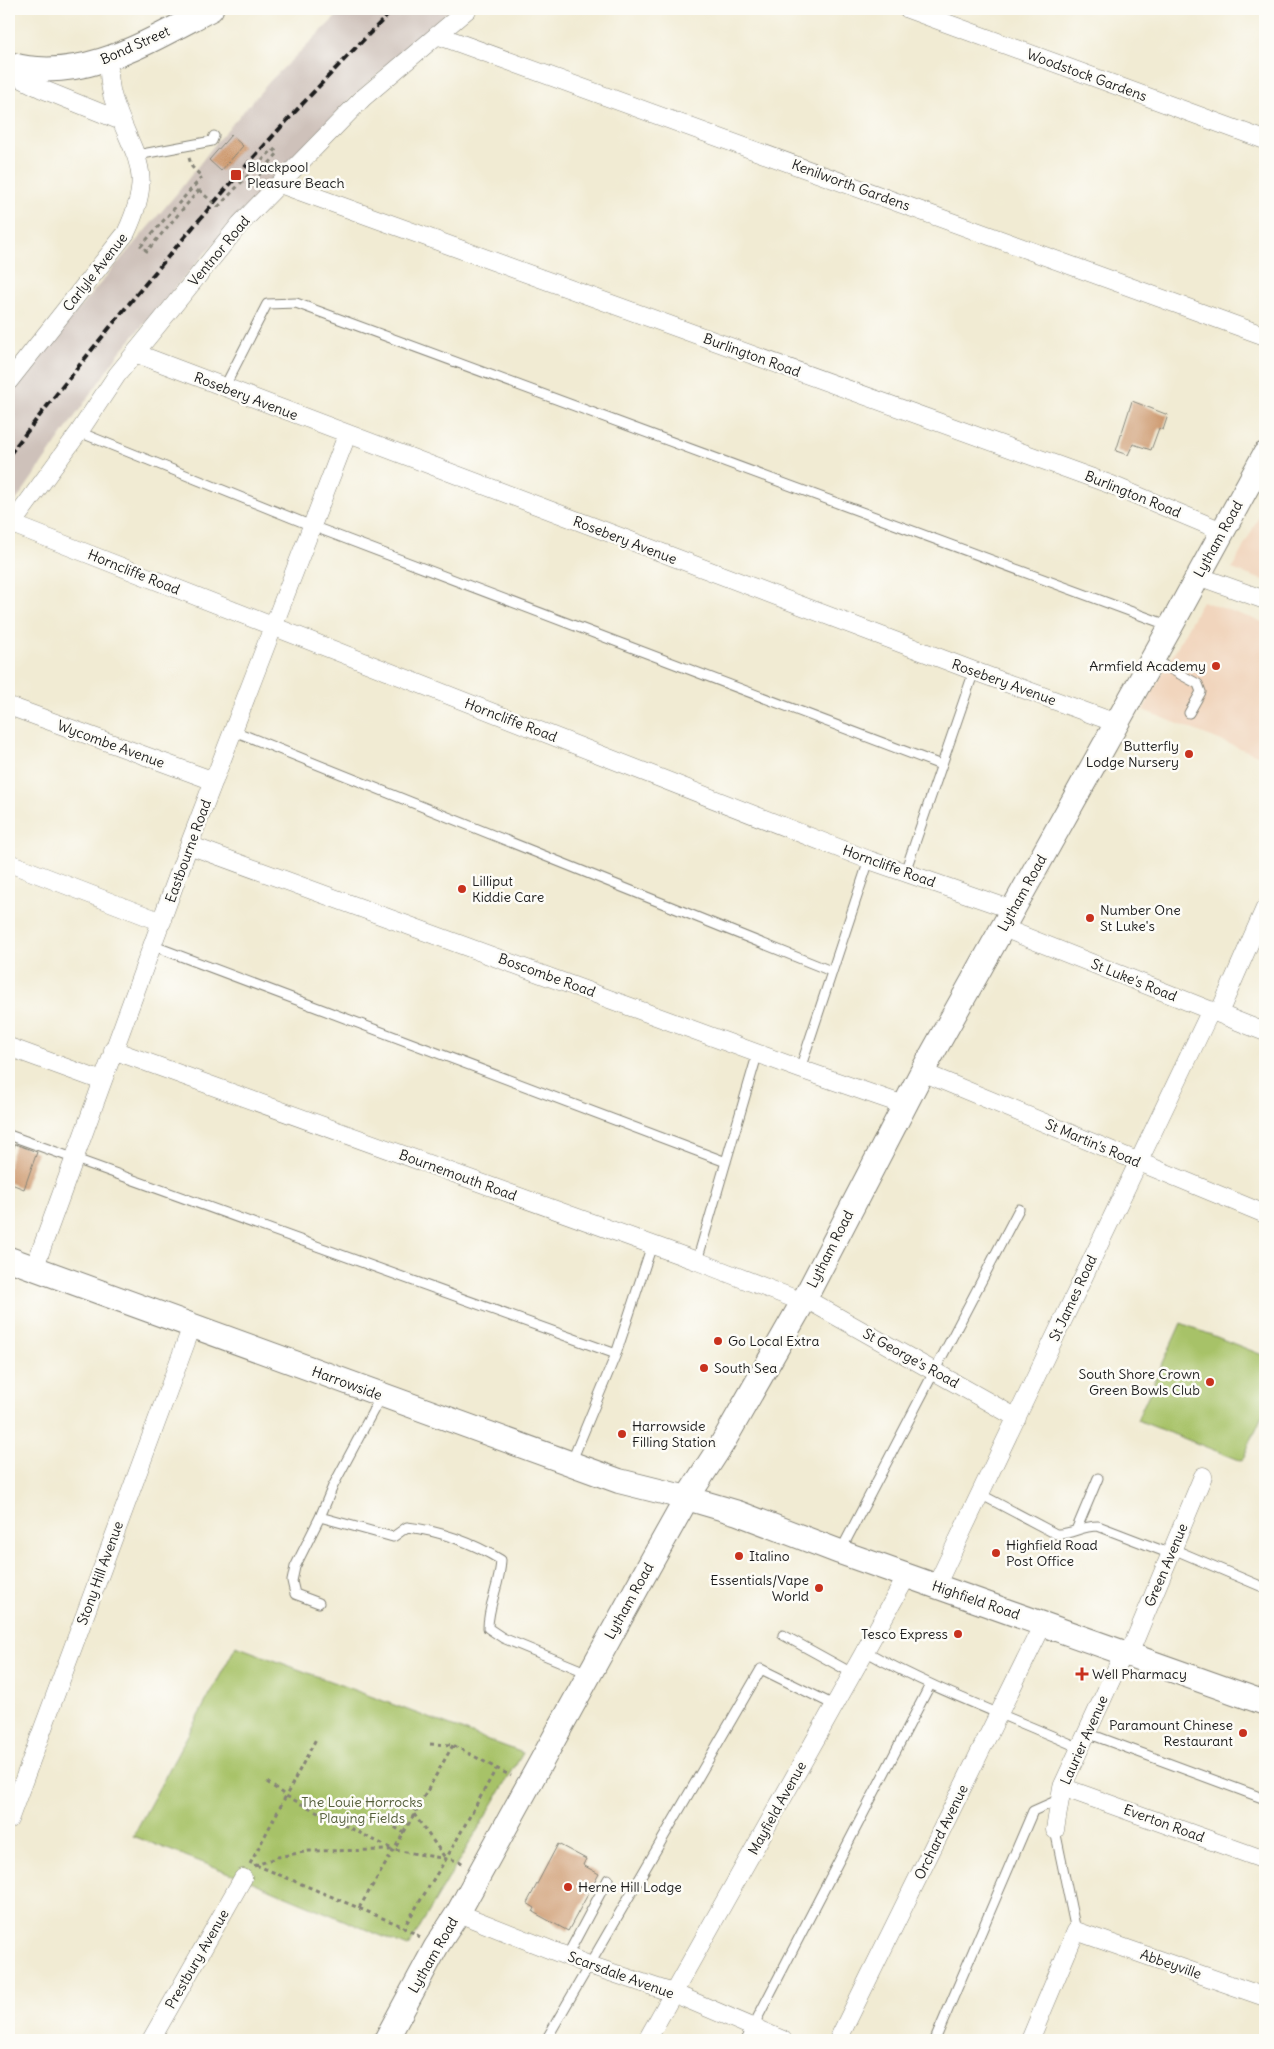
<svg xmlns="http://www.w3.org/2000/svg" width="1274" height="2049" font-family="Delius,sans-serif">
<style>
.built{fill:#f1d5bd}
.industrial{fill:#cec1ba}
.green{fill:#a7c268;stroke:#626f42}
.building{fill:#cd9a70}
.lines{fill:none;stroke-linecap:round;stroke-linejoin:round}
.lane-casing{stroke:#868478;stroke-width:11}
.street-casing{stroke:#868478;stroke-width:19}
.secondary-casing{stroke:#868478;stroke-width:26}
.path{stroke:#868478;stroke-width:3;stroke-dasharray:4 4;stroke-linecap:butt}
.lane{stroke:#fff;stroke-width:9}
.street{stroke:#fff;stroke-width:18}
.secondary{stroke:#fff;stroke-width:24}
.rail{stroke:#1c1c1c;stroke-width:4;stroke-dasharray:8 4;stroke-linecap:butt}
.path-bridge{stroke:#868478;stroke-width:3;stroke-dasharray:4 4;stroke-linecap:butt}
.poi-dot{fill:#c8321e;stroke:#fdfcf7;stroke-width:2}
.labels{text-anchor:middle;dominant-baseline:central;stroke-width:5;stroke-linejoin:round;paint-order:stroke}
.street-label{font-size:14px;fill:#1c1c1c;stroke:#fdfcf7}
.poi-label{font-size:14px;fill:#1c1c1c;stroke:#fdfcf7;text-anchor:start}
.park-label{font-size:14px;fill:#545e3a;stroke:#fdfcf7}
</style>
<rect width="100%" height="100%" fill="#fdfcf7"/>
<filter id="ink" filterUnits="userSpaceOnUse"><feTurbulence type="fractalNoise" baseFrequency=".02" numOctaves="2"/><feDisplacementMap in="SourceGraphic" scale="10" xChannelSelector="R" yChannelSelector="G"/><feConvolveMatrix kernelMatrix="1 2 1 2 8 2 1 2 1" color-interpolation-filters="sRGB"/></filter>
<filter id="wash" filterUnits="userSpaceOnUse"><feTurbulence type="fractalNoise" baseFrequency=".0096" numOctaves="4" result="noise"/><feDisplacementMap in="SourceGraphic" scale="20" xChannelSelector="R" yChannelSelector="G"/><feGaussianBlur stdDeviation="1.12" result="paint"/><feColorMatrix in="noise" values="0 0 0 0 0 0 0 0 0 0 0 0 0 0 0 0 0 1.4 0 .05"/><feComposite in="paint" operator="in"/></filter>
<g filter="url(#wash)">
<rect width="100%" height="100%" fill="#f1ebd3"/>
<path class="built" d="M1265 505V581L1232 569Z
M1202 601 1265 623V758L1143 710Z"/>
<path class="industrial" d="M344 9H451L352 97 234 220 119 353 9 511V398L64 326 178 192 219 139 271 80Z"/>
<path class="green" d="M1181 1323 1265 1356V1409L1242 1461 1137 1420Z
M236 1646 523 1753 408 1947 243 1878 133 1836Z"/>
<g id="blocks">
<path class="building" d="M231 135 243 146 221 171 209 160Z
M1132 401 1168 415 1163 430 1159 428 1151 450 1133 444 1128 455 1116 451Z
M15 1144 37 1152 24 1189 9 1183V1162Z
M558 1844 586 1859 583 1865 599 1874 568 1931 533 1912 535 1908 527 1903Z"/>
</g>
</g>
<g filter="url(#ink)">
<use href="#blocks" fill-opacity="0" stroke="#868478" stroke-width="1"/>
<g class="lines">
<g class="lane-casing">
<path id="lane" d="M137 155 212 141 214 136
M224 388 267 304 296 303 1170 626
M79 432 312 526 941 765
M1152 659 1198 684 1201 692 1189 713
M234 731 831 971
M905 872 974 671
M154 946 726 1162
M800 1069 869 860
M9 1135 616 1354
M697 1261 758 1052
M571 1463 616 1354 652 1245
M980 1494 1056 1534C1073 1535 1079 1526 1098 1526L1171 1554
M320 1517 333 1486 381 1396
M1077 1528 1098 1478
M1173 1549 1265 1588
M840 1552 1019 1209
M319 1603 295 1594 292 1581 295 1567 320 1517 393 1537 407 1527C440 1531 473 1543 501 1560 500 1586 488 1604 488 1628L503 1638 588 1673
M783 1635 852 1673
M865 1651C934 1690 1008 1716 1080 1748
M1087 1733 1265 1799
M1055 1830 1076 1931
M567 1956 608 1879
M546 2040 761 1669 834 1705
M746 2040 930 1685
M935 2040 1033 1811 1060 1799"/>
</g>
<g class="street-casing">
<path id="street" d="M908 9 1265 140
M437 35 1265 336
M14 75 42 89 121 121
M280 184 1112 485 1222 531
M135 353 974 671 1116 723
M9 381 126 233C157 167 132 158 113 98 109 86 109 72 108 59
M12 524 869 860 1013 910
M9 528 79 432 117 375 240 224 363 98 468 9
M1198 576 1265 600
M9 706 214 781
M189 845 800 1069 904 1105
M9 863 162 922
M1003 928 1265 1032
M1219 1013 1265 908
M9 1047 102 1081
M113 1050 697 1261 803 1302
M922 1072 1265 1214
M34 1269 189 845 347 435
M804 1298 1017 1418
M936 1586 1211 1010
M1129 1654 1203 1476
M1062 1787 1265 1860
M9 1820 192 1326
M1055 1830 1062 1787 1124 1652
M458 1913 589 1965 673 1993 783 2040
M151 2040 243 1878
M647 2040 907 1576
M838 2040 1043 1624
M1030 2040 1076 1931 1265 1997"/>
</g>
<g class="secondary-casing">
<path id="secondary" d="M9 64C81 85 149 41 211 9
M9 1259 619 1481 687 1498 738 1513 840 1552 1265 1703
M386 2040 436 1947 458 1913 649 1566 687 1498 722 1444 803 1302 922 1072 1171 626 1265 454"/>
</g>
<path class="path" d="M189 158 192 167 202 177 141 246 147 251 199 190
M218 207 273 149 278 153 250 186
M430 1744 453 1745 511 1776
M267 1782 286 1796 392 1849
M414 1814 446 1859
M388 1823 404 1833
M250 1864 317 1737
M256 1865 404 1927
M254 1866 278 1857 309 1851 394 1850 459 1861 463 1864
M359 1908 394 1850 453 1745
M420 1937 404 1927 446 1859 496 1769"/>
<use href="#lane" class="lane"/>
<use href="#street" class="street"/>
<use href="#secondary" class="secondary"/>
<path class="rail" d="M9 455C129 300 254 148 394 9"/>
<path class="path-bridge" d="M199 190 218 207"/>
</g>
</g>
<g class="poi-dot">
<rect x="230" y="169" width="12" height="12" rx="2.5"/>
<circle cx="1216" cy="666" r="5"/>
<circle cx="1189" cy="754" r="5"/>
<circle cx="462" cy="889" r="5"/>
<circle cx="1090" cy="918" r="5"/>
<circle cx="718" cy="1341" r="5"/>
<circle cx="704" cy="1368" r="5"/>
<circle cx="1210" cy="1382" r="5"/>
<circle cx="622" cy="1434" r="5"/>
<circle cx="996" cy="1553" r="5"/>
<circle cx="739" cy="1556" r="5"/>
<circle cx="819" cy="1588" r="5"/>
<circle cx="958" cy="1634" r="5"/>
<path d="M1079.5 1666.5h5v5h5v5h-5v5h-5v-5h-5v-5h5z"/>
<circle cx="1243" cy="1733" r="5"/>
<circle cx="568" cy="1887" r="5"/>
</g>
<g class="labels">
<g class="street-label">
<text transform="translate(135 45) rotate(-24)">Bond Street</text>
<text transform="translate(1087 75) rotate(20)">Woodstock Gardens</text>
<text transform="translate(851 185) rotate(20)">Kenilworth Gardens</text>
<text transform="translate(219 251) rotate(-50)">Ventnor Road</text>
<text transform="translate(95 272) rotate(-52)">Carlyle Avenue</text>
<text transform="translate(752 355) rotate(20)">Burlington Road</text>
<text transform="translate(246 396) rotate(21)">Rosebery Avenue</text>
<text transform="translate(1133 494) rotate(22)">Burlington Road</text>
<text transform="translate(1218 539) rotate(-61)">Lytham Road</text>
<text transform="translate(625 540) rotate(21)">Rosebery Avenue</text>
<text transform="translate(134 572) rotate(22)">Horncliffe Road</text>
<text transform="translate(1004 682) rotate(20)">Rosebery Avenue</text>
<text transform="translate(511 720) rotate(21)">Horncliffe Road</text>
<text transform="translate(111 744) rotate(20)">Wycombe Avenue</text>
<text transform="translate(188 851) rotate(-70)">Eastbourne Road</text>
<text transform="translate(889 866) rotate(20)">Horncliffe Road</text>
<text transform="translate(1022 893) rotate(-61)">Lytham Road</text>
<text transform="translate(547 975) rotate(20)">Boscombe Road</text>
<text transform="translate(1134 980) rotate(22)">St Luke's Road</text>
<text transform="translate(1093 1143) rotate(23)">St Martin's Road</text>
<text transform="translate(458 1175) rotate(20)">Bournemouth Road</text>
<text transform="translate(830 1249) rotate(-63)">Lytham Road</text>
<text transform="translate(1073 1298) rotate(-65)">St James Road</text>
<text transform="translate(911 1358) rotate(29)">St George's Road</text>
<text transform="translate(347 1383) rotate(20)">Harrowside</text>
<text transform="translate(1166 1565) rotate(-67)">Green Avenue</text>
<text transform="translate(100 1573) rotate(-70)">Stony Hill Avenue</text>
<text transform="translate(976 1600) rotate(19)">Highfield Road</text>
<text transform="translate(629 1601) rotate(-61)">Lytham Road</text>
<text transform="translate(1084 1740) rotate(-66)">Laurier Avenue</text>
<text transform="translate(777 1808) rotate(-61)">Mayfield Avenue</text>
<text transform="translate(1164 1823) rotate(20)">Everton Road</text>
<text transform="translate(941 1832) rotate(-64)">Orchard Avenue</text>
<text transform="translate(433 1955) rotate(-60)">Lytham Road</text>
<text transform="translate(197 1959) rotate(-60)">Prestbury Avenue</text>
<text transform="translate(1171 1964) rotate(19)">Abbeyville</text>
<text transform="translate(621 1975) rotate(20)">Scarsdale Avenue</text>
</g>
<g class="poi-label">
<text x="247" y="167">Blackpool<tspan x="247" dy="16">Pleasure Beach</tspan></text>
<text x="1206" y="666" text-anchor="end">Armfield Academy</text>
<text x="1179" y="746" text-anchor="end">Butterfly<tspan x="1179" dy="16">Lodge Nursery</tspan></text>
<text x="472" y="881">Lilliput<tspan x="472" dy="16">Kiddie Care</tspan></text>
<text x="1100" y="910">Number One<tspan x="1100" dy="16">St Luke's</tspan></text>
<text x="728" y="1341">Go Local Extra</text>
<text x="714" y="1368">South Sea</text>
<text x="1200" y="1374" text-anchor="end">South Shore Crown<tspan x="1200" dy="16">Green Bowls Club</tspan></text>
<text x="632" y="1426">Harrowside<tspan x="632" dy="16">Filling Station</tspan></text>
<text x="1006" y="1545">Highfield Road<tspan x="1006" dy="16">Post Office</tspan></text>
<text x="749" y="1556">Italino</text>
<text x="809" y="1580" text-anchor="end">Essentials/Vape<tspan x="809" dy="16">World</tspan></text>
<text x="948" y="1634" text-anchor="end">Tesco Express</text>
<text x="1092" y="1674">Well Pharmacy</text>
<text x="1233" y="1725" text-anchor="end">Paramount Chinese<tspan x="1233" dy="16">Restaurant</tspan></text>
<text x="578" y="1887">Herne Hill Lodge</text>
</g>
<g class="park-label">
<text x="362" y="1802">The Louie Horrocks<tspan x="362" dy="16">Playing Fields</tspan></text>
</g>
</g>
<rect width="1274" height="2049" fill="none" stroke="#fdfcf7" stroke-width="30"/>
</svg>
